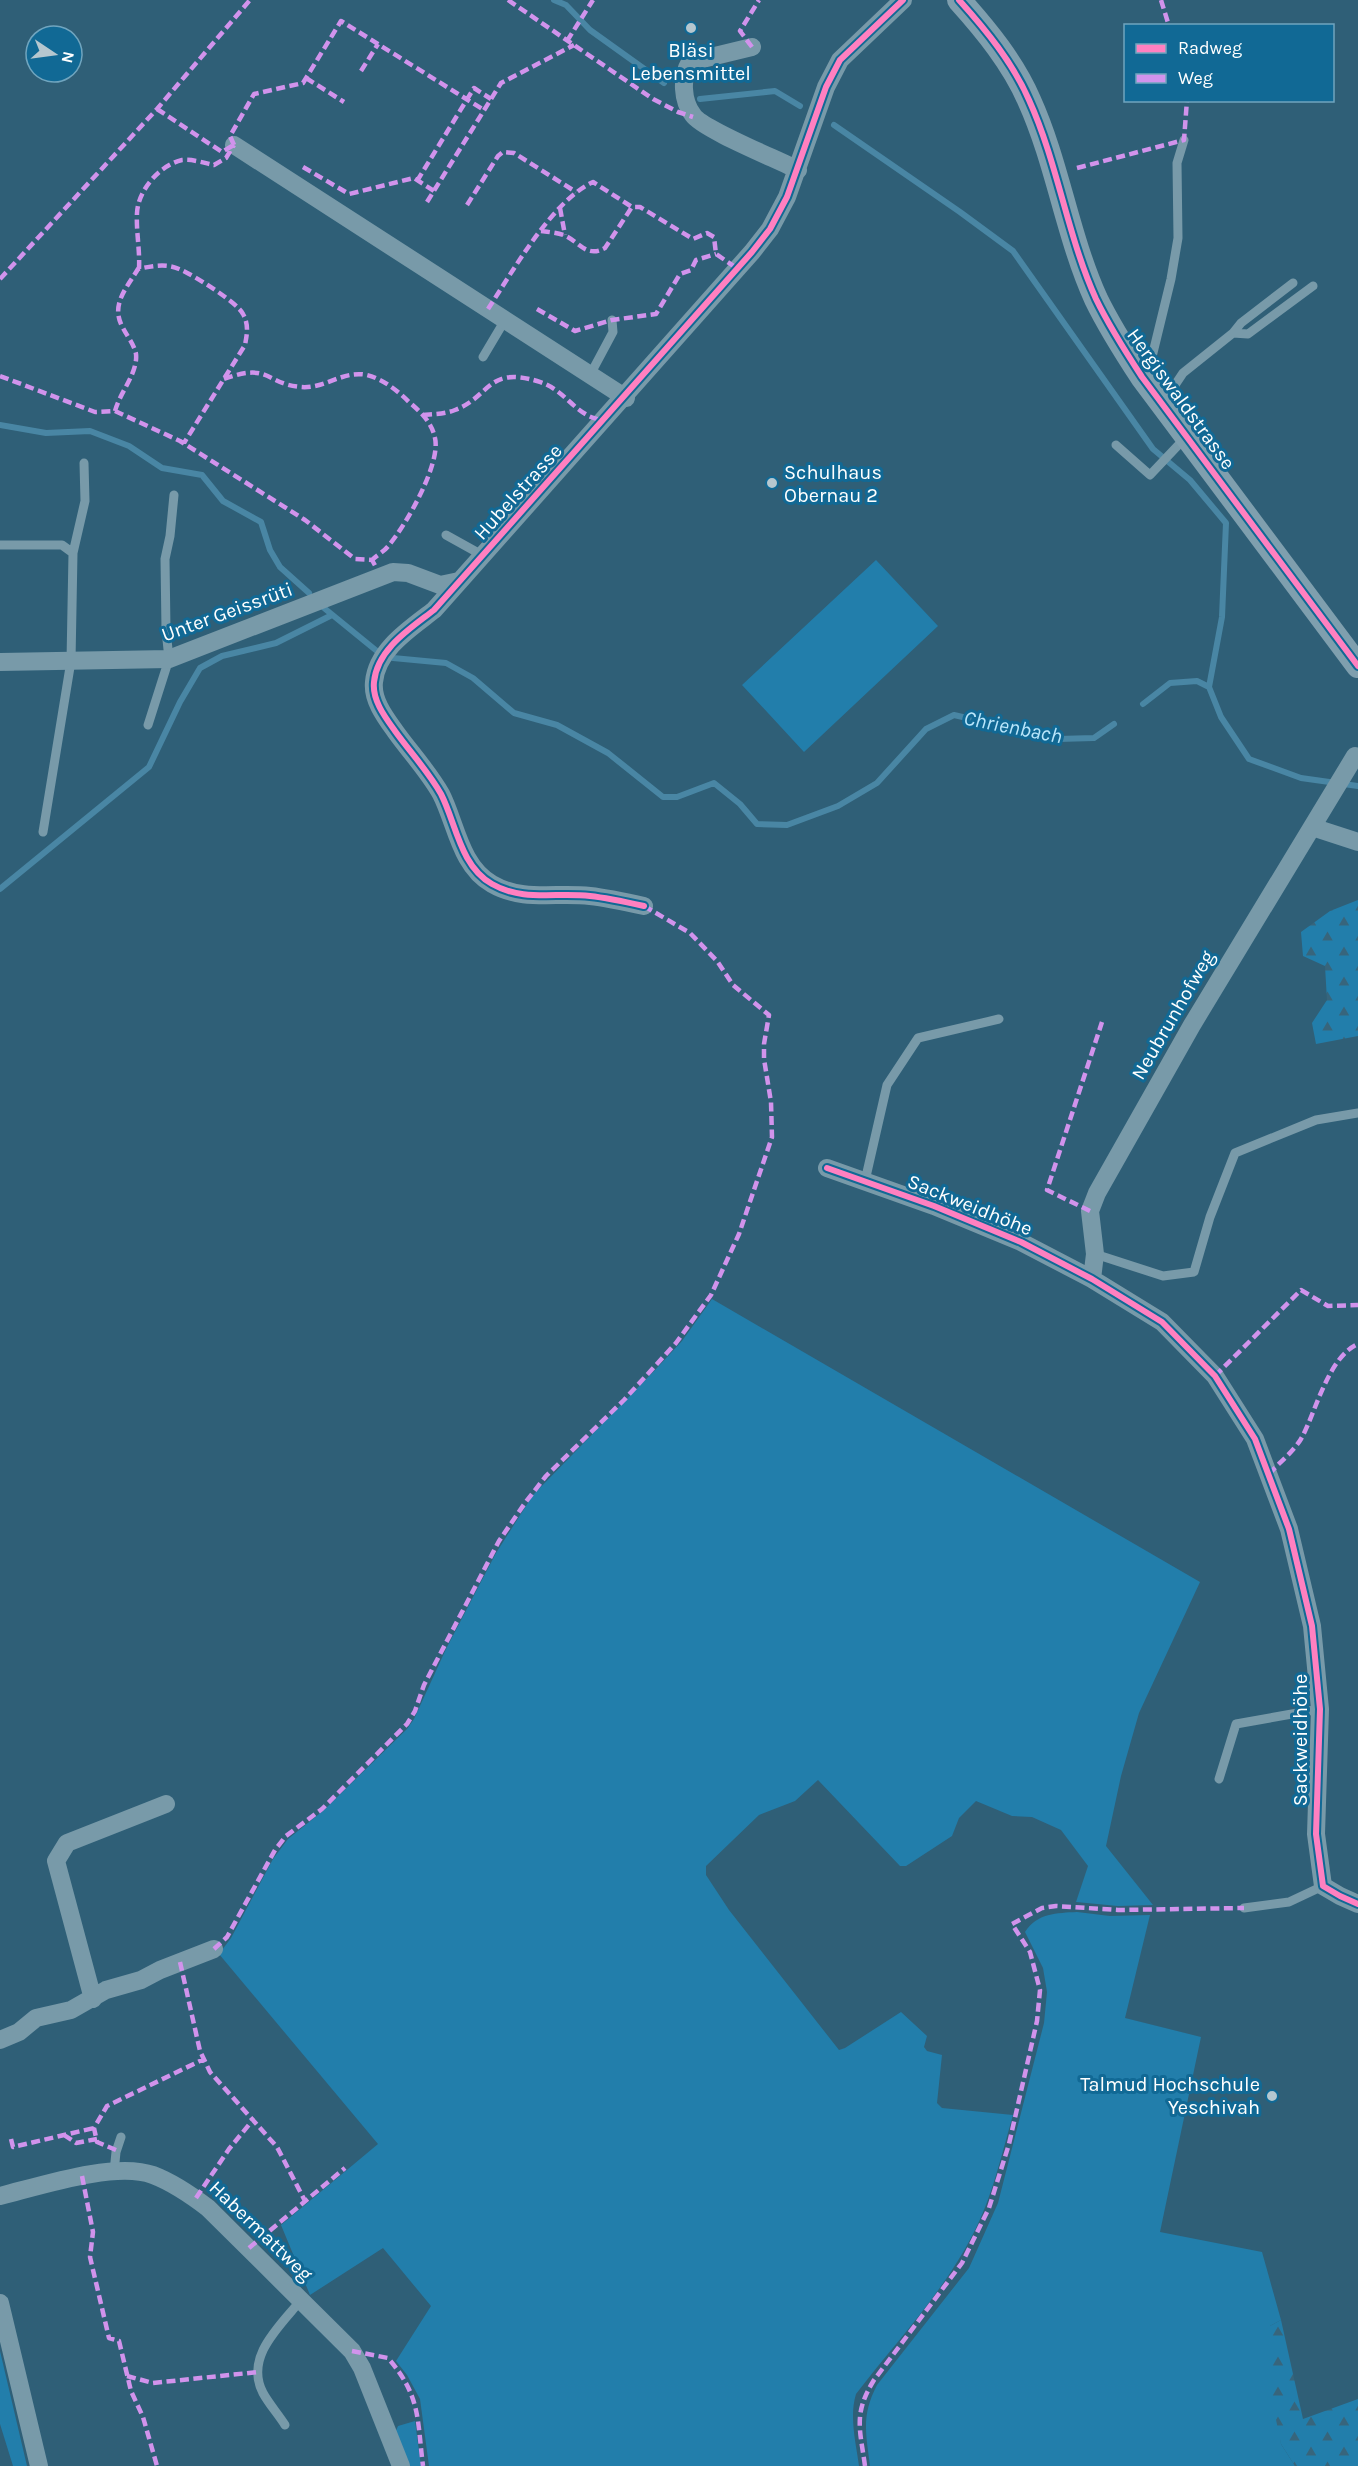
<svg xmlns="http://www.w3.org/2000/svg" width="1358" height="2466" font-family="Karla,sans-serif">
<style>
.grass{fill:#227eab}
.forest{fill:url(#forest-firs)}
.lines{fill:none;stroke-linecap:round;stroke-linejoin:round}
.stream{stroke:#4986a4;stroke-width:6}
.lane{stroke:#789aa9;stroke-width:9}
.street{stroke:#789aa9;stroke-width:18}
.secondary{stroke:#7f9fae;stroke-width:24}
.quiet{stroke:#d193ec;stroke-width:4.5;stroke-dasharray:9 4.5;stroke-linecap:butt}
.cycleway-casing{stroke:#116995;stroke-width:10}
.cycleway{stroke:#ff80c0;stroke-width:6}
.poi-dot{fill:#b6c7cf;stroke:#116995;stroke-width:2}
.labels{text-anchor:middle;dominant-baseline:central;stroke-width:6;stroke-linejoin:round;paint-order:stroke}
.poi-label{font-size:20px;fill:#fff;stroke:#116995}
.street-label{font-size:20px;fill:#fff;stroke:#116995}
.water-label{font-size:21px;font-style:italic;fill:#b9e6fb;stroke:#116995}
</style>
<defs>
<pattern id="forest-firs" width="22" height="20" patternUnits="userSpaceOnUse" patternTransform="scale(1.5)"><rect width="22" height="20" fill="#227eab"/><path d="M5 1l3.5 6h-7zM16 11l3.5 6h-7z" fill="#37657c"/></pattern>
</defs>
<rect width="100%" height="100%" fill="#2f5f77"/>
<path class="grass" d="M876 560 938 626 804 752 742 685Z
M712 1299 1200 1582 1139 1713 1121 1776 1106 1846 1153 1905 1118 1906 1076 1902 1088 1866 1061 1830 1032 1817 1012 1816 976 1801 959 1818 952 1836 906 1866H900L818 1780 795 1801 759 1815 706 1866V1875L729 1910 839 2050 845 2048 901 2012 927 2036 924 2047 927 2051 942 2055 937 2103 942 2108 1013 2115C1001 2156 992 2199 972 2236 942 2294 895 2343 856 2394 849 2417 856 2443 859 2466H429L420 2399 407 2375 396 2361 431 2306 383 2248 310 2295 281 2225 378 2144 219 1954 231 1938 273 1859 288 1839 324 1810 407 1729 414 1719 446 1649 496 1553 533 1495 656 1369 682 1341Z
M1077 1912 1110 1916 1150 1915 1125 2018 1201 2037 1160 2232 1262 2252 1281 2320 1270 2326 1281 2444 1295 2466H870C866 2433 861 2416 877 2385L969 2268 998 2203 1044 2023 1047 1992 1043 1968 1025 1932C1037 1913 1057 1913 1077 1912Z
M0 2351 27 2466H13L0 2424Z
M415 2421 421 2466H408L395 2433 398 2426Z"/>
<path class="forest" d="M1358 900V1036L1316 1044 1312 1023 1327 1000 1325 966 1303 956 1301 932 1330 911Z
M1281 2320 1303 2419 1358 2399V2466H1295L1281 2444 1267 2376 1270 2326Z"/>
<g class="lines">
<path class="stream" d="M554 0 566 5 590 30 664 83
M700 99 775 91 800 106
M834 125 960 212 1013 251 1153 449 1190 480 1226 523 1222 617 1209 687
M0 425 46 433 90 431 129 446 162 468 202 475 223 501 261 522 270 550 280 567 309 593
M324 608 378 652
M393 658 446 663 473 678 514 713 557 725 608 753 663 797H677L714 783 740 804 757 824 787 825 838 806 877 783 926 729 954 715 1058 739 1094 738 1114 724
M1143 704 1170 683 1197 681 1209 687 1221 717 1249 759 1301 778 1358 786
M0 889 149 767 180 702 200 668 222 656 276 643 332 615"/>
<path class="lane" d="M1233 333 1241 323 1293 283
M483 357 505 320
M1140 371 1151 361 1171 279 1178 238 1177 163 1184 140
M590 375 613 332 612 320
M1163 403 1183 373 1233 333 1248 334 1313 286
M1116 445 1150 475 1185 438
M446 535 482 555
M0 545H62L73 553
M148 725 169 659 166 630 165 559 170 536 174 495
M43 832 71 661 73 553 85 501 84 463
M865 1181 887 1085 918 1038 999 1019
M1095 1254 1163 1276 1194 1272 1210 1217 1235 1153 1316 1120 1358 1113
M1219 1779 1236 1724 1320 1709
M1244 1908 1289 1902 1323 1886
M114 2172 116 2152 121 2137
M285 2425C278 2414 269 2404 263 2393 244 2357 280 2326 301 2300"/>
<path class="street" d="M752 47 690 62C681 77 682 101 693 115 702 129 779 160 798 170
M234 145 626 398
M0 662 169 659 393 572 408 573 440 585 459 581
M1312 827 1358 842
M644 906C626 902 608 898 590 896 556 892 523 902 492 884 460 866 456 823 441 794 428 771 410 752 395 731 385 717 372 700 374 682 377 649 411 628 434 610L752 252 770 229 787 197 826 87 840 60 903 0
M827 1168 934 1206 1021 1242 1092 1279 1162 1322 1215 1376 1255 1439 1289 1529 1312 1626 1320 1709 1316 1834 1323 1886 1340 1896 1358 1904
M1092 1279 1095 1254 1090 1211 1097 1193 1192 1025 1355 756
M93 1999 56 1861 67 1843 166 1804
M0 2040 19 2032 36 2018 71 2010 106 1990 141 1980 160 1970 214 1949
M0 2196C40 2186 115 2161 153 2175 174 2183 191 2195 208 2208L352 2351 362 2368 401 2466
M0 2303 39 2466"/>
<path class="secondary" d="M959 0C986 30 1013 63 1029 100 1058 164 1067 235 1096 299 1109 326 1125 351 1142 377L1358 666"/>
<path class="quiet" d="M508 0 653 99 678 112 693 117
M1161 0 1169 26
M567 41 593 0
M752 47 740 31 759 0
M361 71 378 44
M306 78 344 102
M157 109 222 152 232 146
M234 145 230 136 254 94 303 83 341 21 484 110
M303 167 349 194 414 178 434 191
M1077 168 1184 140 1187 100
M417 181 474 88 491 99
M427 202 501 83 574 45
M467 205 498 156 503 152 514 153 576 192
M560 208 565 235
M541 231C549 232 559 233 566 236 580 243 587 258 605 248L632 207
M139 269C140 250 136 231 137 213 138 190 160 165 182 160 193 159 204 163 214 165L226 158 234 145
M0 279 157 109 250 0
M488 309C513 271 552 201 593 182L632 207H640L693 239 707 233 714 237 716 254 738 269
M537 309 575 331 612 320 656 314 680 274 691 270 696 260 716 254
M0 376 95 412 115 411 180 441 305 520 355 559 372 560 377 569
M224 379C270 362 265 384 301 387 325 389 343 370 367 375 383 379 398 391 409 402 421 412 432 423 435 438 441 464 406 525 389 545 385 551 377 555 372 560
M115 411C120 392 138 373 136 354 134 344 127 336 123 328 110 305 126 289 138 269 152 266 166 263 179 269 192 274 238 303 243 314 249 325 247 334 245 345L184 443
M423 415C434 414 445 414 455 410 490 397 487 366 537 381 561 388 568 404 587 415 592 418 598 419 604 422
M1090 1211 1047 1190 1102 1022
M1215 1376 1301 1290 1328 1306 1358 1305
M1269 1474C1279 1463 1293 1452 1301 1439 1316 1412 1328 1357 1358 1344
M214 1949 227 1937 275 1850 286 1836 322 1809 407 1724 415 1711 424 1685 499 1541 525 1503 546 1476 624 1400 676 1343 711 1295 739 1234 772 1137 771 1102 764 1059V1044L769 1015 733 985 717 961 690 933 644 906
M180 1962 200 2051 210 2072 277 2147 305 2201
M64 2135 76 2143 97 2139
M11 2139 13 2147 94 2128
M116 2150 97 2142 94 2128 107 2106 204 2059
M82 2176 93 2232 90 2257 109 2338 119 2341 131 2391 143 2417 157 2466
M196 2198 229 2149 252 2121
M249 2248 345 2168
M352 2351 388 2358C421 2396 417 2419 423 2466
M127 2376 153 2383 258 2372
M865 2466C860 2429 853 2414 874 2380L962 2263 989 2208 1009 2144 1037 2021 1040 1990 1030 1952 1012 1924 1042 1908 1056 1906 1118 1910 1244 1908"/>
<g class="cycleway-casing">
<path id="cycleway" d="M959 0C986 30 1013 63 1029 100 1058 164 1067 235 1096 299 1109 326 1125 351 1142 377L1358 666
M644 906C626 902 608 898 590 896 556 892 523 902 492 884 460 866 456 823 441 794 428 771 410 752 395 731 385 717 372 700 374 682 377 649 411 628 434 610L752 252 770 229 787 197 826 87 840 60 903 0
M827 1168 934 1206 1021 1242 1092 1279 1162 1322 1215 1376 1255 1439 1289 1529 1312 1626 1320 1709 1316 1834 1323 1886 1340 1896 1358 1904"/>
</g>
<use href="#cycleway" class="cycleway"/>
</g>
<g class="poi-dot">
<circle cx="691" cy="28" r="6"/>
<circle cx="772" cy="483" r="6"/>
<circle cx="1272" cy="2096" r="6"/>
</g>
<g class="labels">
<g class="poi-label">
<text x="691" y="50">Bläsi<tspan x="691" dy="23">Lebensmittel</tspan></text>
<text x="784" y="472" text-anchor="start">Schulhaus<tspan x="784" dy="23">Obernau 2</tspan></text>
<text x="1260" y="2084" text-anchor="end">Talmud Hochschule<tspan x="1260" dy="23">Yeschivah</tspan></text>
</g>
<g class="street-label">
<text transform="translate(1181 399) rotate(54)">Hergiswaldstrasse</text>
<text transform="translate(518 492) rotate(-48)">Hubelstrasse</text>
<text transform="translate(227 612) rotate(-20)">Unter Geissrüti</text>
<text transform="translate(1173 1015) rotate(-60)">Neubrunhofweg</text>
<text transform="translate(970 1205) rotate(22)">Sackweidhöhe</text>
<text transform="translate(1300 1740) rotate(-90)">Sackweidhöhe</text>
<text transform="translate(261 2231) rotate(44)">Habermattweg</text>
</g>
<g class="water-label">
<text transform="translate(1013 727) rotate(11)">Chrienbach</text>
</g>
</g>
<rect x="1124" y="24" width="210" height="78" fill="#116995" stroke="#70a5bf" stroke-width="1.5"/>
<rect x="1136" y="44" width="30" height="9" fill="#ff80c0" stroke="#70a5bf" stroke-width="1.5"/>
<text x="1178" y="54" font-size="18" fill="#ffffff">Radweg</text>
<rect x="1136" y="74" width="30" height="9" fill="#d193ec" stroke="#70a5bf" stroke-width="1.5"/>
<text x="1178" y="84" font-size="18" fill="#ffffff">Weg</text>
<g transform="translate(54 54) rotate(103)"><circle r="28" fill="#116995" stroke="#70a5bf" stroke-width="1.5"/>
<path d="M0-4.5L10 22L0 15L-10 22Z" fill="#b6c7cf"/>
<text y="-9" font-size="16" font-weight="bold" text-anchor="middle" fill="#ffffff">N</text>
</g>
</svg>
